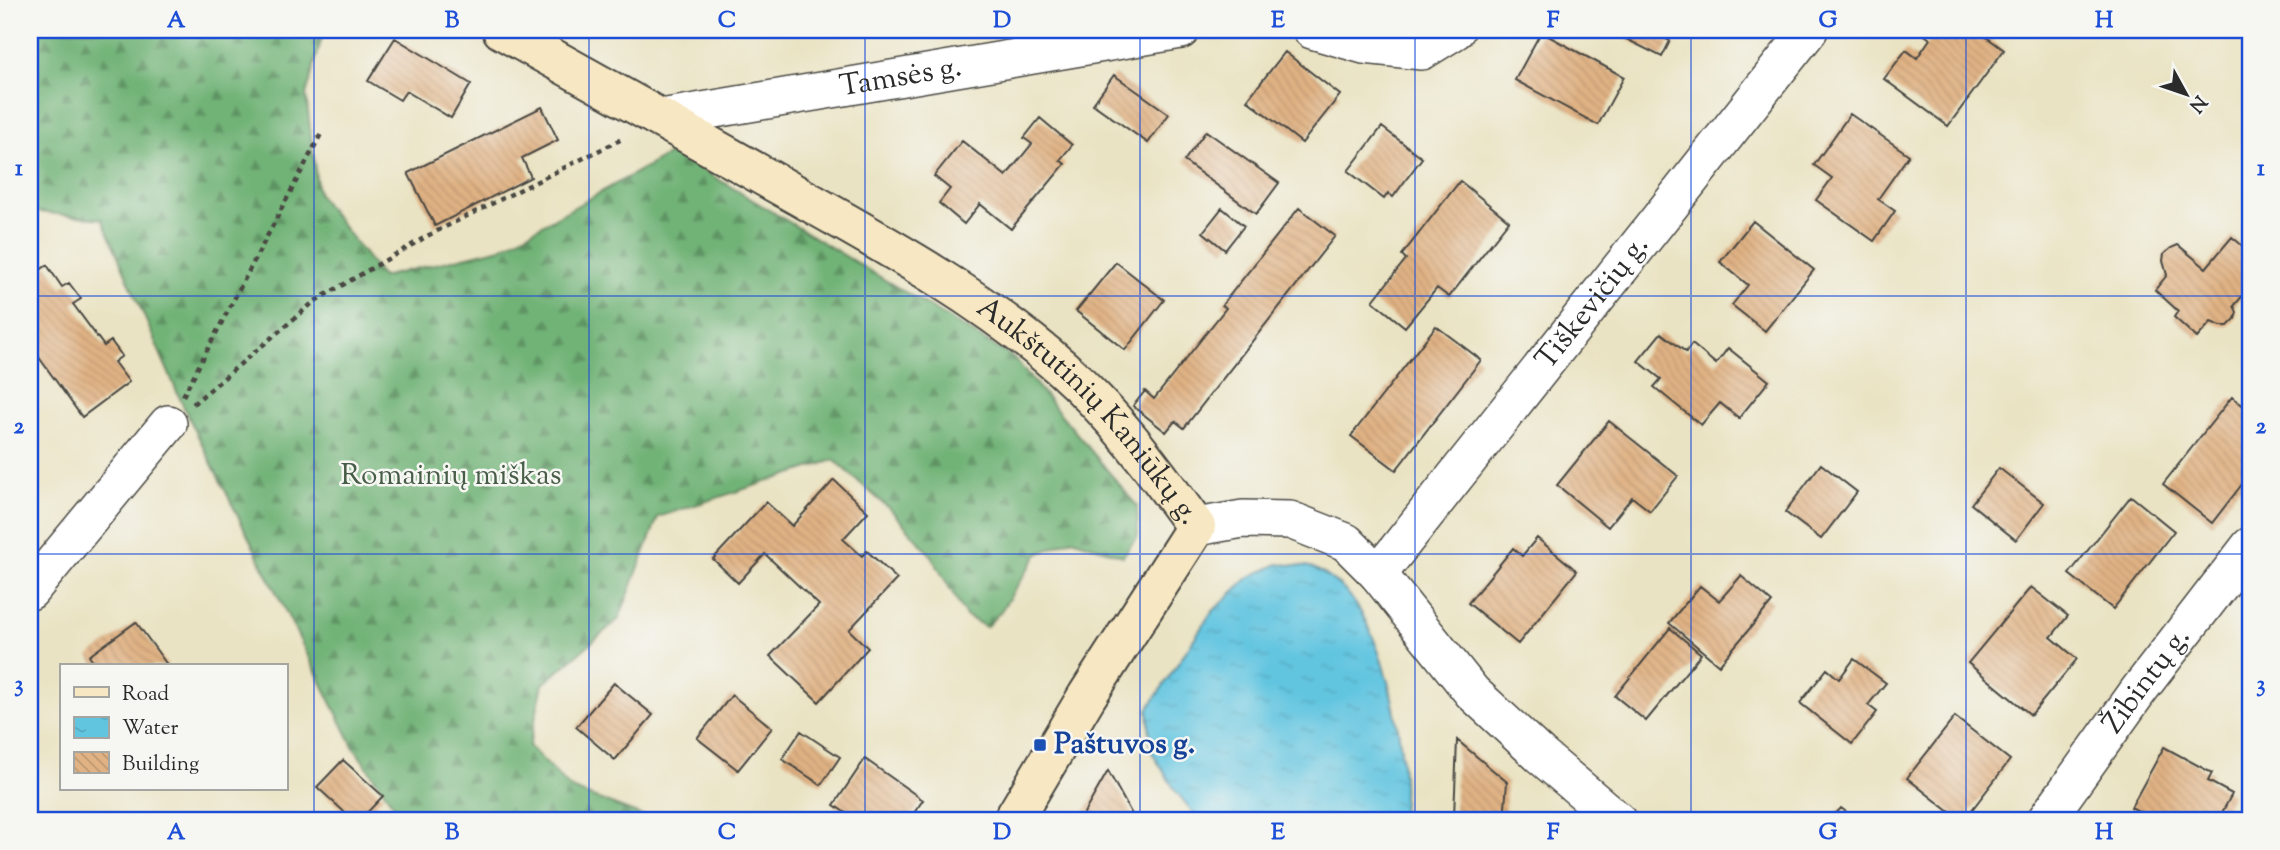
<svg xmlns="http://www.w3.org/2000/svg" width="2280" height="850" font-family="'Sorts Mill Goudy',serif">
<style>
.forest{fill:url(#forest-firs);stroke:#4e6f51;stroke-width:2}
.water{fill:url(#water-ripples);stroke:#467886;stroke-width:2}
.building{fill:url(#building-back-hatch)}
.lines{fill:none;stroke-linecap:round;stroke-linejoin:round}
.street-casing{stroke:#484742;stroke-width:40}
.secondary-casing{stroke:#484742;stroke-width:42}
.path{stroke:#484742;stroke-width:4.5;stroke-dasharray:5 5;stroke-linecap:butt}
.street{stroke:#fff;stroke-width:37}
.secondary{stroke:#f7e8c3;stroke-width:38}
.grid{fill:none;stroke:#1d4ed8;stroke-width:2;stroke-opacity:0.55}
.transit-dot{fill:#1a4fb4;stroke:#f6f6f2;stroke-width:2.5}
.labels{text-anchor:middle;dominant-baseline:central;stroke-width:5;stroke-linejoin:round;paint-order:stroke}
.street-label{font-size:30px;fill:#2b2b2b;stroke:#f6f6f2}
.park-label{font-size:30px;fill:#485d48;stroke:#f6f6f2}
.transit-label{font-size:30px;font-weight:bold;fill:#164399;stroke:#f6f6f2;text-anchor:start}
.neatline{fill:none;stroke:#1d4ed8;stroke-width:2.5}
.grid-label{font-size:23px;text-anchor:middle;font-weight:bold;fill:#1d4ed8}
</style>
<defs>
<pattern id="forest-firs" width="22" height="20" patternUnits="userSpaceOnUse" patternTransform="scale(1.75)"><rect width="22" height="20" fill="#71b377"/><path d="M5 1l3.5 6h-7zM16 11l3.5 6h-7z" fill="#5d9262"/></pattern>
<pattern id="water-ripples" width="26" height="14" patternUnits="userSpaceOnUse" patternTransform="scale(1.75)"><rect width="26" height="14" fill="#62c5e0"/><path d="M2 4q2-2 4 0t4 0M15 11q2-2 4 0t4 0" fill="none" stroke="#55a9c0"/></pattern>
<pattern id="building-back-hatch" width="6" height="6" patternUnits="userSpaceOnUse" patternTransform="scale(1.75)"><rect width="6" height="6" fill="#e0b284"/><path d="M-1 5l2 2M0 0l6 6M5-1l2 2" fill="none" stroke="#c09972"/></pattern>
</defs>
<rect width="100%" height="100%" fill="#f6f6f2"/>
<filter id="ink" filterUnits="userSpaceOnUse"><feTurbulence type="fractalNoise" baseFrequency=".0143" numOctaves="2"/><feDisplacementMap in="SourceGraphic" scale="14" xChannelSelector="R" yChannelSelector="G"/><feConvolveMatrix kernelMatrix="1 2 1 2 8 2 1 2 1" color-interpolation-filters="sRGB"/></filter>
<filter id="wash" filterUnits="userSpaceOnUse"><feTurbulence type="fractalNoise" baseFrequency=".00686" numOctaves="4" result="noise"/><feDisplacementMap in="SourceGraphic" scale="28" xChannelSelector="R" yChannelSelector="G"/><feGaussianBlur stdDeviation="1.57" result="paint"/><feColorMatrix in="noise" values="0 0 0 0 0 0 0 0 0 0 0 0 0 0 0 0 0 1.4 0 .05"/><feComposite in="paint" operator="in"/></filter>
<g filter="url(#wash)">
<rect width="100%" height="100%" fill="#eae3c3"/>
<path class="forest" d="M30 30H324L306 95 318 194 382 277 501 248 673 152 1014 358 1137 506 1138 535 1123 556 1072 539 1038 554 1001 611 986 627 966 616 930 554 893 512 834 460 658 517 619 619 543 684 529 746 571 789 653 820H404L354 748 184 408 102 219 30 211Z"/>
<path class="water" d="M1278 564C1288 565 1300 565 1310 567 1320 570 1338 583 1345 591 1387 634 1411 763 1401 820H1199L1175 790 1151 751 1148 709 1211 613 1249 577Z"/>
<g id="blocks">
<path class="building" d="M1613 30H1649L1670 41 1662 57 1612 32Z
M1918 30H1977L2004 50 1948 126 1884 79 1906 50 1917 58 1930 39Z
M1541 32 1624 77 1598 125 1515 80Z
M395 38 471 84 451 118 406 91 400 100 368 81Z
M1285 52 1340 95 1302 143 1247 100Z
M1114 75 1169 114 1148 143 1093 104Z
M542 107 558 140 522 158 531 177 435 226 408 173Z
M1850 114 1909 155 1878 199 1895 211 1874 241 1816 200 1832 178 1814 165Z
M1040 118 1072 145 1060 160 1065 164 1011 229 980 204 964 224 939 203 950 189 934 176 962 141 1006 176 1032 144 1024 138Z
M1382 127 1422 158 1393 197 1388 193 1384 199 1348 171Z
M1206 131 1279 183 1256 214 1184 161Z
M1460 181 1509 221 1449 297 1437 288 1405 327 1373 301 1406 259 1402 255Z
M1222 208 1244 226 1225 250 1203 232Z
M1299 208 1335 236 1184 428 1175 421 1166 432 1133 406 1145 391 1154 399 1226 308 1222 305Z
M1753 221 1814 270 1765 331 1732 305 1748 285 1720 262Z
M2232 237 2250 252V287L2234 306 2237 312 2235 319 2228 326H2221L2211 322 2197 338 2174 317 2178 311 2155 290 2167 275 2163 261 2164 254 2171 248 2178 245 2206 268Z
M1116 262 1164 300 1125 350 1076 311Z
M47 265 62 287 69 283 81 299 73 304 104 346 111 341 122 356 114 362 129 382 82 417 30 345V278Z
M1436 326 1481 360 1396 470 1351 436Z
M1661 333 1686 352 1692 344 1716 364 1728 348 1769 381 1739 418 1720 403 1701 425 1654 387 1661 379 1638 361Z
M2232 397 2250 411V474L2212 523 2163 484Z
M1609 421 1678 476 1650 511 1632 497 1608 527 1557 485Z
M1821 464 1857 492 1821 539 1785 512Z
M1999 468 2044 503 2016 540 1971 504Z
M834 480 868 512 843 539 862 556 867 551 897 579 849 630 868 648 819 702 770 656 819 605 765 554 738 583 713 559 766 502 792 526Z
M2131 496 2174 531 2113 609 2069 574Z
M1537 538 1577 571 1518 644 1468 603 1513 548 1522 556Z
M1741 576 1772 602 1719 665 1669 623 1700 586 1719 601Z
M2031 587 2068 616 2051 637 2077 659 2031 715 1968 663Z
M136 622 168 666H96L89 656Z
M1670 628 1701 654 1646 721 1615 696Z
M1854 659 1886 683 1868 705 1877 712 1852 744 1800 703 1827 669 1839 679Z
M614 683 653 715 615 760 576 727Z
M732 695 772 728 738 770 697 738Z
M1955 717 2010 760 1964 820H1960L1907 778Z
M801 731 840 757 821 785 782 759Z
M1457 740 1507 782 1504 820H1458L1454 817Z
M2164 747 2212 773 2208 781 2232 794 2218 820H2155L2131 807Z
M865 759 923 800 909 820H856L834 805Z
M343 760 383 796 360 820H353L317 787Z
M1108 771 1135 820H1080Z
M1841 808 1857 820H1830Z"/>
</g>
</g>
<g filter="url(#ink)">
<use href="#blocks" fill-opacity="0" stroke="#484742" stroke-width="2"/>
<g class="lines">
<g class="street-casing">
<g id="street">
<path d="M1312 30 1364 45 1422 51 1456 30"/>
<path id="s1" d="M661 118 1181 30"/>
<path d="M1196 527 1243 519 1290 520 1346 542 1378 574 1472 692 1540 755 1617 820"/>
<path id="s2" d="M1378 574 1809 30"/>
<path d="M30 591 168 424"/>
<path id="s3" d="M2046 820 2139 690 2250 546"/>
</g>
</g>
<g class="secondary-casing">
<g id="secondary">
<path id="s4" d="M502 30C597 83 693 136 788 190 884 244 980 296 1063 369 1115 415 1155 471 1196 527L1087 696 1013 820"/>
</g>
</g>
<path class="path" d="M183 396 321 134
M193 404 315 301 429 235 624 138"/>
<use href="#street" class="street"/>
<use href="#secondary" class="secondary"/>
</g>
</g>
<path class="grid" d="M314 30V820M589 30V820M865 30V820M1140 30V820M1415 30V820M1691 30V820M1966 30V820M30 296H2250M30 554H2250"/>
<rect class="transit-dot" x="1033" y="738" width="14" height="14" rx="3.5"/>
<g class="labels">
<g class="street-label">
<text stroke="none"><textPath href="#s1" startOffset="243">Tamsės g.</textPath></text>
<text stroke="none"><textPath href="#s2" startOffset="346">Tiškevičių g.</textPath></text>
<text stroke="none"><textPath href="#s4" startOffset="704">Aukštutinių Kaniūkų g.</textPath></text>
<text stroke="none"><textPath href="#s3" startOffset="172">Žibintų g.</textPath></text>
</g>
<g class="park-label">
<text x="451" y="476">Romainių miškas</text>
</g>
<g class="transit-label">
<text x="1054" y="745">Paštuvos g.</text>
</g>
</g>
<rect width="2280" height="850" fill="none" stroke="#f6f6f2" stroke-width="77"/>
<rect x="60" y="664" width="228" height="126" fill="#f6f6f2" stroke="#a5a5a2" stroke-width="2"/>
<rect x="74" y="687" width="35" height="10" fill="#f7e8c3" stroke="#a5a5a2" stroke-width="2"/>
<text x="122" y="700" font-size="21" fill="#2b2b2b">Road</text>
<rect x="74" y="717" width="35" height="21" fill="url(#water-ripples)" stroke="#a5a5a2" stroke-width="2"/>
<text x="122" y="734" font-size="21" fill="#2b2b2b">Water</text>
<rect x="74" y="752" width="35" height="21" fill="url(#building-back-hatch)" stroke="#a5a5a2" stroke-width="2"/>
<text x="122" y="770" font-size="21" fill="#2b2b2b">Building</text>
<g transform="translate(2186 94) rotate(130)" stroke="#f6f6f2" stroke-width="5" paint-order="stroke">
<path d="M0-5L12 26L0 18L-12 26Z" fill="#2b2b2b"/>
<text y="-10" font-size="19" font-weight="bold" text-anchor="middle" fill="#2b2b2b">N</text>
</g>
<rect x="38" y="38" width="2204" height="774" class="neatline"/>
<g class="grid-label">
<text x="176" y="27">A</text>
<text x="452" y="27">B</text>
<text x="727" y="27">C</text>
<text x="1002" y="27">D</text>
<text x="1278" y="27">E</text>
<text x="1553" y="27">F</text>
<text x="1828" y="27">G</text>
<text x="2104" y="27">H</text>
<text x="19" y="175">1</text>
<text x="2261" y="175">1</text>
<text x="19" y="433">2</text>
<text x="2261" y="433">2</text>
<text x="19" y="691">3</text>
<text x="2261" y="691">3</text>
<text x="176" y="839">A</text>
<text x="452" y="839">B</text>
<text x="727" y="839">C</text>
<text x="1002" y="839">D</text>
<text x="1278" y="839">E</text>
<text x="1553" y="839">F</text>
<text x="1828" y="839">G</text>
<text x="2104" y="839">H</text>
</g>
</svg>
